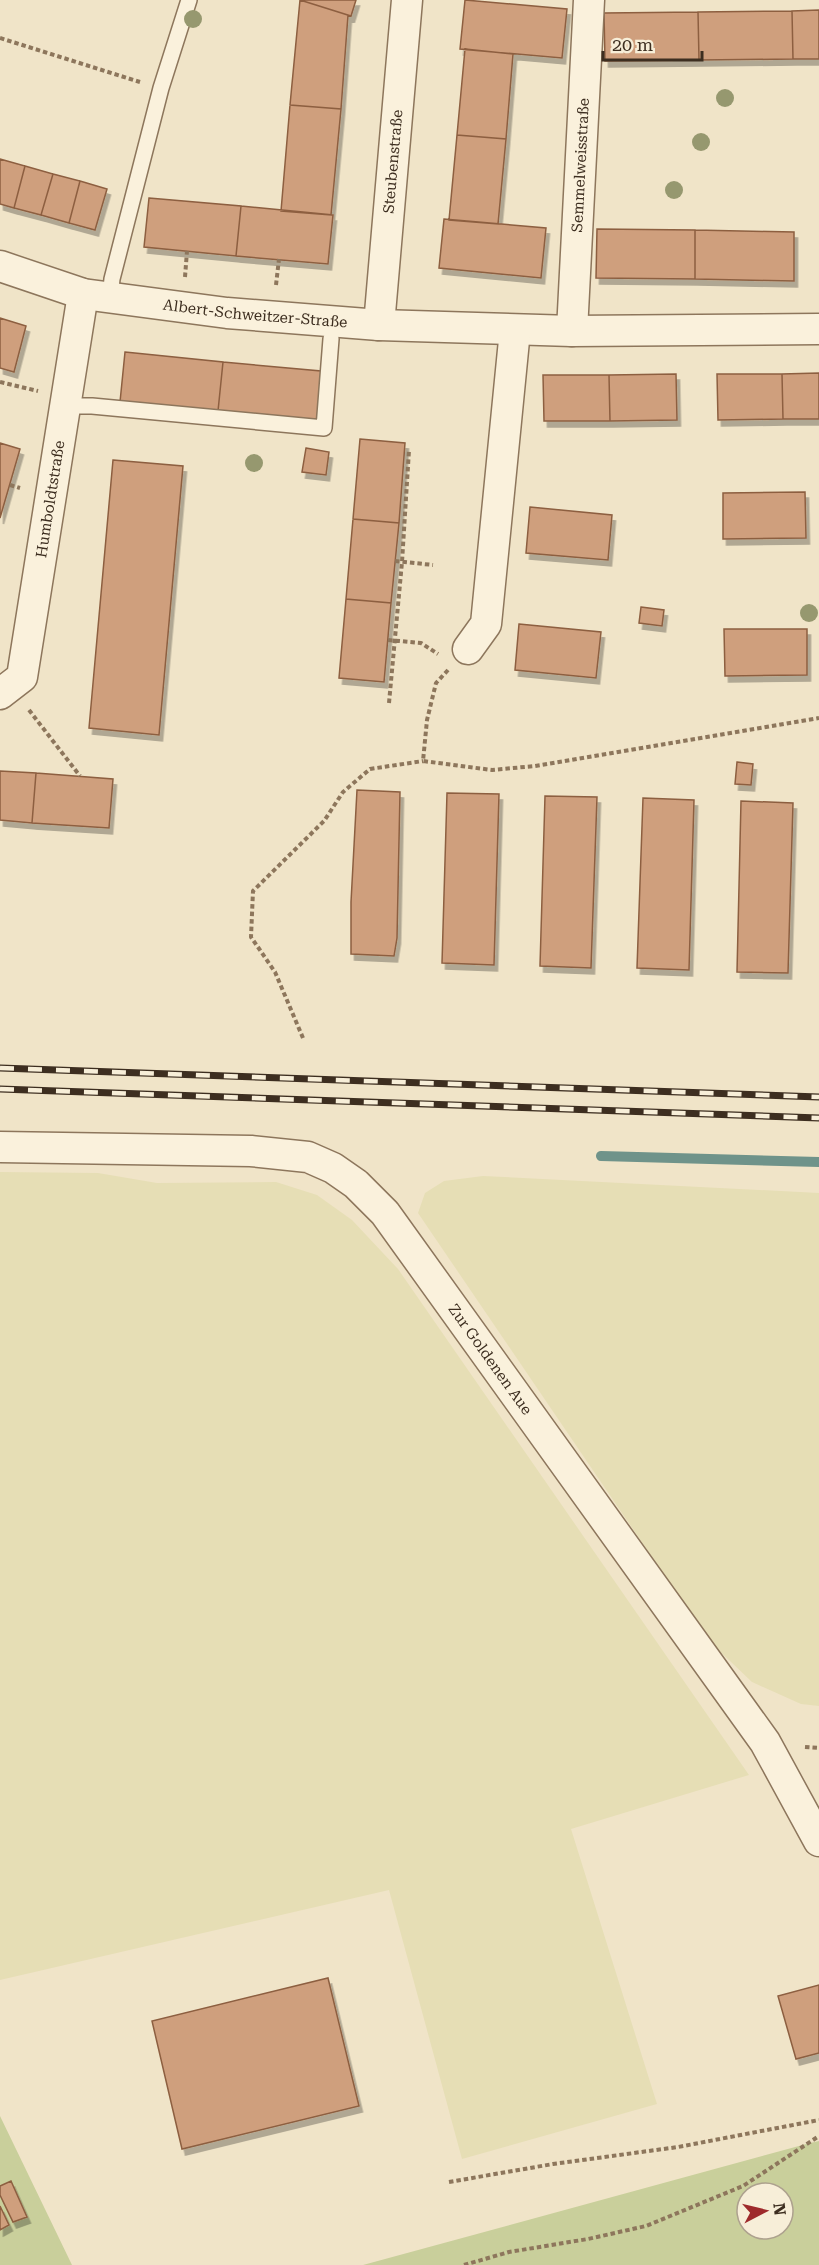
<svg xmlns="http://www.w3.org/2000/svg" width="819" height="2265" font-family="'Roboto Serif',serif">
<style>
.farmland{fill:#e6deb5}
.green{fill:#c9cf9b;fill-rule:evenodd}
.lines{fill:none;stroke-linecap:round;stroke-linejoin:round}
.stream{stroke:#6f938a;stroke-width:10}
.building{fill:#cf9f7d;stroke:#8d5f41;stroke-width:1.5;filter:url(#shadow)}
.service-casing{stroke:#8d765c;stroke-width:18}
.minor-casing{stroke:#8d765c;stroke-width:33}
.path{stroke:#8d765c;stroke-width:4;stroke-dasharray:4.5 3;stroke-linecap:butt}
.service{stroke:#faf1dc;stroke-width:15}
.minor{stroke:#faf1dc;stroke-width:30}
.rail-casing{stroke:#3d2e20;stroke-width:7}
.rail{stroke:#f7eed8;stroke-width:4.5;stroke-dasharray:14;stroke-linecap:butt}
.tree{fill:#96986f}
.labels{text-anchor:middle;dominant-baseline:central;stroke-width:4.5;stroke-linejoin:round;paint-order:stroke}
.street-label{font-size:15px;fill:#3d2e20;stroke:#f7eed8}
</style>
<defs>
<filter id="shadow"><feDropShadow dx="3.5" dy="6" stdDeviation="0" flood-color="#0004"/></filter>
</defs>
<rect width="100%" height="100%" fill="#f0e4c8"/>
<path class="farmland" d="M0 1172 98 1173 157 1183 276 1182 317 1195 352 1220 398 1269 749 1775 571 1829 657 2104 462 2159 389 1890 0 1980Z
M483 1176 819 1193V1706L801 1704 752 1682 709 1641 418 1213 425 1193 444 1181Z"/>
<path class="green" d="M0 2116 72 2265H0Z
M819 2141V2265H363L810 2143ZM747 2193H783V2229H747Z"/>
<g class="lines">
<path class="stream" d="M601 1156 819 1162"/>
</g>
<path class="building" d="M300 0H356L351 16Z
M300 0 348 15 341 109 290 105Z
M465 0 567 9 562 58 460 49Z
M819 10V59H793L792 11Z
M792 11 793 59 699 60 698 12Z
M698 12 699 60 605 61 604 13Z
M465 49 513 54 506 139 457 135Z
M290 105 341 109 331 215 281 211Z
M457 135 506 139 498 224 449 220Z
M0 159 25 166 14 208 0 204Z
M25 166 53 174 41 215 14 208Z
M53 174 80 181 69 223 41 215Z
M80 181 107 189 95 230 69 223Z
M149 198 241 206 236 256 144 247Z
M241 206 333 215 328 264 236 256Z
M444 219 546 228 541 278 439 268Z
M597 229 695 230V279L596 278Z
M695 230 794 232V281L695 279Z
M0 318 26 326 14 372 0 368Z
M125 352 223 362 218 411 120 402Z
M223 362 321 371 317 421 218 411Z
M819 373V419H783L782 374Z
M676 374 677 420 610 421 609 375Z
M717 374H782L783 419 718 420Z
M543 375H609L610 421H544Z
M360 439 405 443 399 523 353 519Z
M0 443 20 449 0 518Z
M306 448 329 452 326 475 302 472Z
M113 460 183 466 159 735 89 728Z
M805 492 806 538 723 539V493Z
M530 507 612 515 608 560 526 553Z
M353 519 399 523 391 603 346 599Z
M346 599 391 603 384 682 339 678Z
M641 607 664 610 662 626 639 623Z
M519 624 601 632 596 678 515 670Z
M724 629H807V675L725 676Z
M737 762 753 764 751 785 735 784Z
M0 771 36 773 32 823 0 820Z
M36 773 113 779 109 828 32 823Z
M357 790 400 792 397 938 394 956 351 954V902Z
M447 793 499 794 494 965 442 963Z
M545 796 597 797 591 968 540 966Z
M643 798 694 800 689 970 637 968Z
M741 801 793 803 788 973 737 972Z
M328 1978 359 2106 182 2149 152 2021Z
M819 1985V2053L796 2059 778 1996Z
M11 2181 27 2217 13 2222 0 2195V2186Z
M0 2206 9 2225 0 2230Z"/>
<g class="lines">
<g class="service-casing">
<path id="service" d="M110 297 112 279 161 88 189 0
M65 406H92L324 428 331 339"/>
</g>
<g class="minor-casing">
<g id="minor">
<path id="s1" d="M0 266 83 294 227 313 379 325 572 331 819 329"/>
<path id="s2" d="M379 325 407 0"/>
<path id="s3" d="M572 331 589 0"/>
<path d="M468 649 486 624 515 330"/>
<path id="s4" d="M0 694 22 677 83 294"/>
<path id="s5" d="M0 1147 251 1151 308 1157 333 1168 356 1184 385 1213 765 1742 819 1841"/>
</g>
</g>
<path class="path" d="M0 38 140 82
M185 277 187 251
M276 285 279 259
M0 382 38 391
M10 485 20 488
M395 561 433 565
M388 640 421 643 438 654
M448 670 436 683 427 720 423 761 492 770 535 766 819 718
M389 703 402 562 409 450
M29 710 80 776
M303 1038 275 972 251 937 253 891 324 821 343 792 370 769 423 761
M805 1747 819 1748
M449 2182 553 2164 678 2147 819 2120
M464 2265 509 2252 588 2239 646 2226 743 2186 819 2136"/>
<use href="#service" class="service"/>
<use href="#minor" class="minor"/>
<g class="rail-casing">
<path id="rail" d="M0 1068 819 1097
M0 1089 819 1118"/>
</g>
<use href="#rail" class="rail"/>
</g>
<g class="tree">
<circle cx="193" cy="19" r="9"/>
<circle cx="725" cy="98" r="9"/>
<circle cx="701" cy="142" r="9"/>
<circle cx="674" cy="190" r="9"/>
<circle cx="254" cy="463" r="9"/>
<circle cx="809" cy="613" r="9"/>
</g>
<g class="labels">
<g class="street-label">
<text stroke="none"><textPath href="#s2" startOffset="164">Steubenstraße</textPath></text>
<text stroke="none"><textPath href="#s3" startOffset="166">Semmelweisstraße</textPath></text>
<text stroke="none"><textPath href="#s1" startOffset="261">Albert-Schweitzer-Straße</textPath></text>
<text stroke="none"><textPath href="#s4" startOffset="208">Humboldtstraße</textPath></text>
<text stroke="none"><textPath href="#s5" startOffset="585">Zur Goldenen Aue</textPath></text>
</g>
</g>
<g transform="translate(765 2211) rotate(83)"><circle r="28" fill="#f7eed8" stroke="#ada18e" stroke-width="1.5"/>
<path d="M0-4.5L10 22L0 15L-10 22Z" fill="#9e2a2b"/>
<text y="-9" font-size="16" font-weight="bold" text-anchor="middle" fill="#3d2e20">N</text>
</g>
<path d="M603 51v9h99v-9" fill="none" stroke="#3d2e20" stroke-width="3"/>
<text x="612" y="51" font-size="18" fill="#3d2e20" stroke="#f7eed8" stroke-width="4.5" paint-order="stroke">20 m</text>
</svg>
